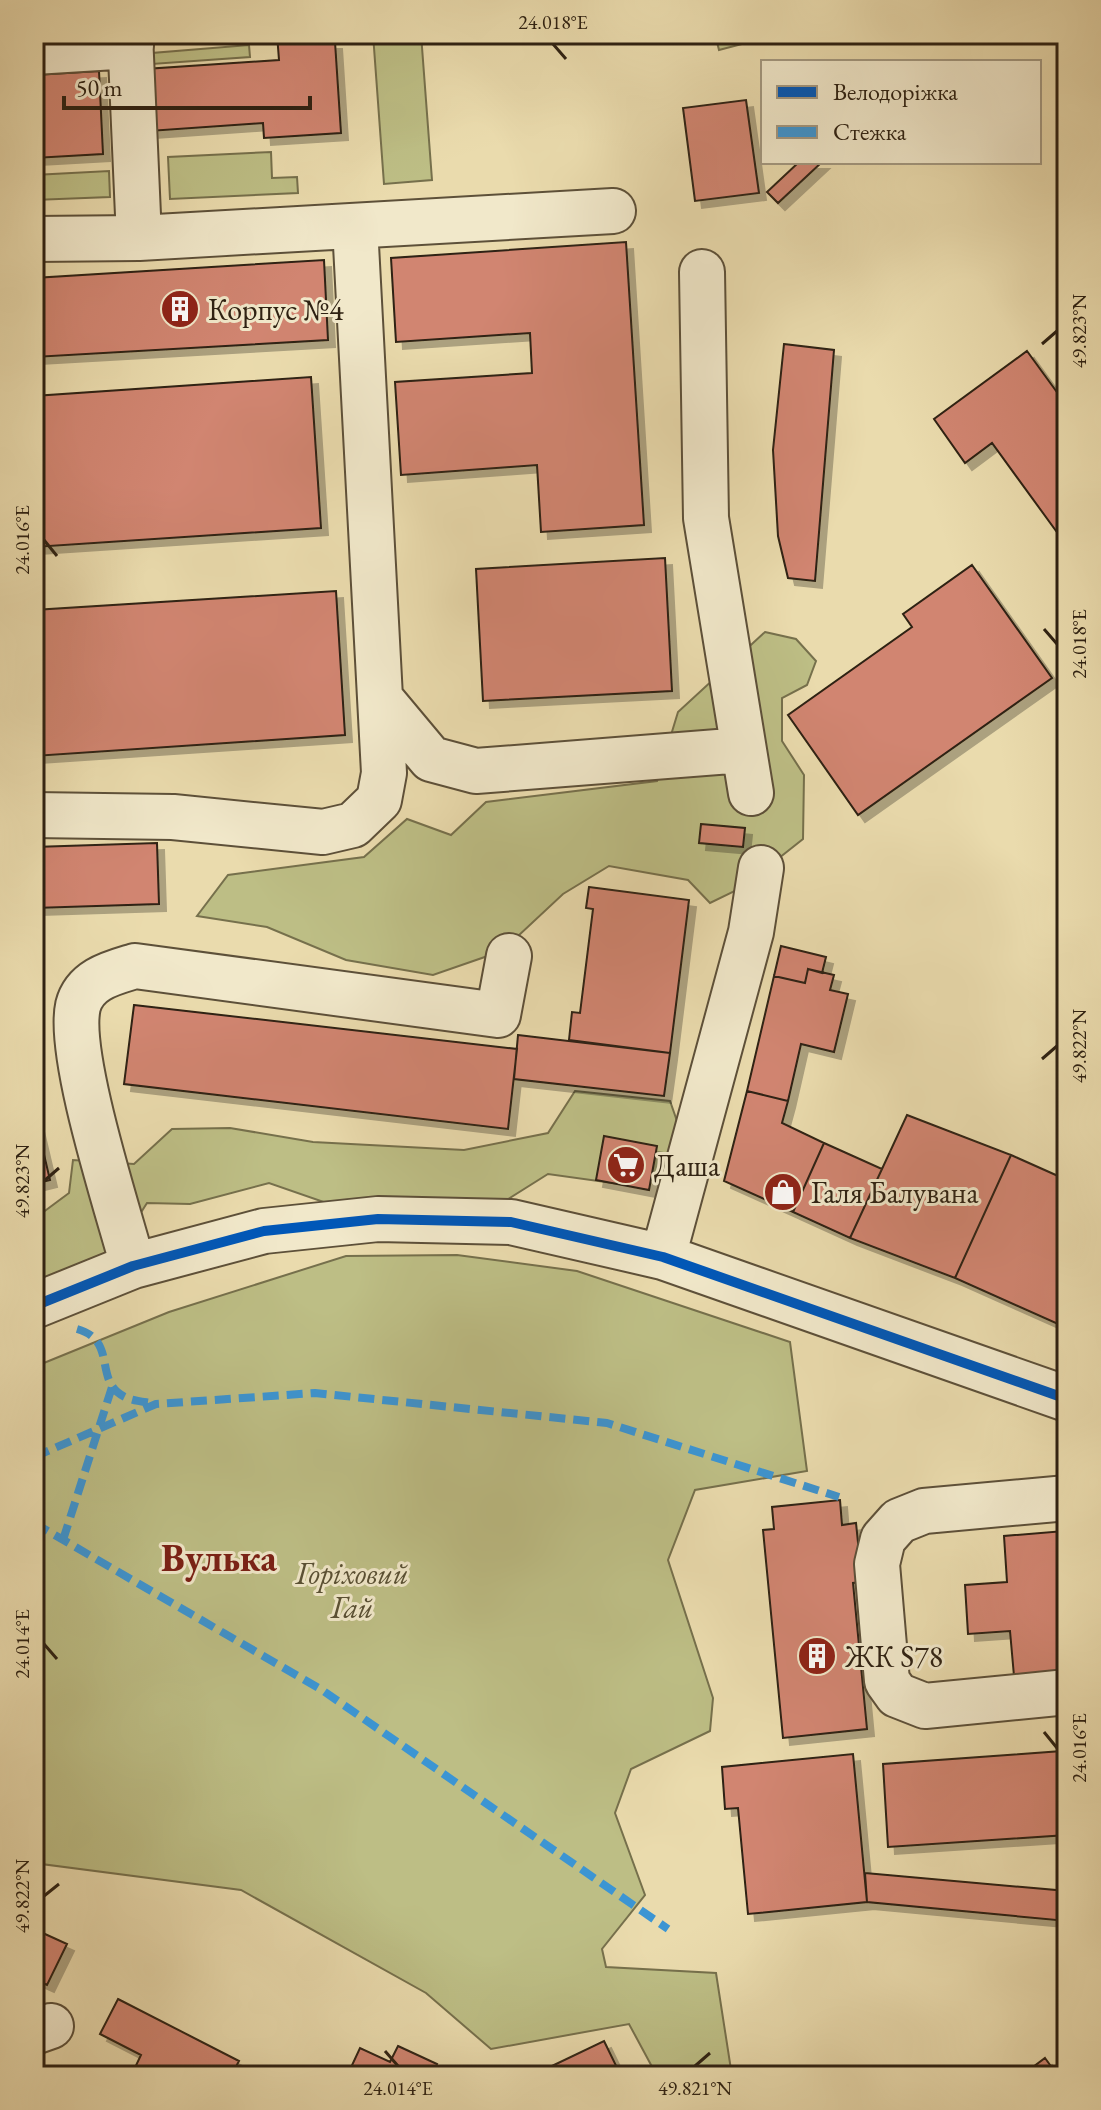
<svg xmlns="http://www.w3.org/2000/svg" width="1101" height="2110" font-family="'EB Garamond',serif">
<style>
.green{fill:#bdbe85;stroke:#76704c;stroke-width:2}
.building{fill:#d18571;stroke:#2e2112;stroke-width:2;filter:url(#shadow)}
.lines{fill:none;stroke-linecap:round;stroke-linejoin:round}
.minor-casing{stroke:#5d5039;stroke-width:48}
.minor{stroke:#f1e8ca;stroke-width:44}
.quiet{stroke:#3c95d3;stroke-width:8;stroke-dasharray:16 8;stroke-linecap:butt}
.cycleway-casing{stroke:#f1e8ca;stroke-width:15}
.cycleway{stroke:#0057b8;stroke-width:10}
.ticks{fill:none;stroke:#2e2112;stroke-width:3}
.labels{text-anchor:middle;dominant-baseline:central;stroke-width:6;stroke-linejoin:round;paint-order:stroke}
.poi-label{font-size:30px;fill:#2e2112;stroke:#f1e8ca;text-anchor:start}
.park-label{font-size:30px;font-style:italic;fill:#595034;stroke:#f1e8ca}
.district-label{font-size:38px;font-weight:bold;fill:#7a1f14;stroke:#f1e8ca}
.neatline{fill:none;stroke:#2e2112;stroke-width:3}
.ticks-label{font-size:20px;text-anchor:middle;fill:#2e2112}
</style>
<defs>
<filter id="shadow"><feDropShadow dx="7" dy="7" stdDeviation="0" flood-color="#0004"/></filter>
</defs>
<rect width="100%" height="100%" fill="#eadbad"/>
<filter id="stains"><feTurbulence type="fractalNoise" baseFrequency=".0025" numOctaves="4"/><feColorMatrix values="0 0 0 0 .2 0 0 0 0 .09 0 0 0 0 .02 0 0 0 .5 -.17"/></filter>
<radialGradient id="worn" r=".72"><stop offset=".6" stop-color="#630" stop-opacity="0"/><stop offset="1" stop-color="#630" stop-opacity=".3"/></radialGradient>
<path class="green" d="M373 34H421L432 180 384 184Z
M715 34H780L719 50Z
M249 45 250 57 152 64V53Z
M271 152 272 178 297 177 298 193 170 199 168 157Z
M109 171 110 197 34 200V175Z
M765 632 796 639 816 661 807 685 782 698V741L804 775 803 839 741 888 710 903 688 880 609 866 563 894 502 951 433 975 346 960 267 927 197 916 228 875 364 857 407 819 451 835 486 802 657 781 678 712Z
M575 1091 670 1101 677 1121 671 1173 634 1186 548 1174 494 1208 338 1207 269 1183 190 1204 147 1203 114 1255 34 1290V1219L69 1193 73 1160 134 1164 172 1129 230 1128 313 1142 464 1150 548 1133Z
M457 1255 577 1271 790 1342 807 1471 695 1490 668 1560 713 1698 710 1731 631 1769 615 1813 645 1895 602 1949 606 1967 716 1973 732 2076H657L629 2024 491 2049 426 1993 241 1890 34 1863V1367L169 1312 346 1256Z"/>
<path class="building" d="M277 34H324V42H335L341 133 264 138 263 123 149 131 145 69 279 60Z
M99 71 103 154 34 158V75Z
M746 100 759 193 695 201 683 108Z
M799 162H822L778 203 767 192Z
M626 242 644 525 541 532 537 465 401 475 395 382 532 373 530 333 396 342 391 258Z
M324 260 328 340 34 357V278Z
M784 344 834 350 815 581 788 578 778 536 773 450Z
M1027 351 1067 406V546L992 443 965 463 934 419Z
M311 377 321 528 34 547V396Z
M665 558 672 691 483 701 476 569Z
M972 565 1052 678 858 815 788 715 912 627 903 614Z
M336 591 345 735 34 756V610Z
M701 824 745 828 743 847 699 843Z
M157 843 159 904 34 908V847Z
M589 887 689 900 670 1053 569 1040 572 1012 580 1013 593 909 586 908Z
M781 946 826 957 822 973 808 969 805 983 774 976Z
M808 969 834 975 830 990 848 994 834 1052 801 1044 788 1101 747 1091 774 976 805 983Z
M134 1005 517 1049 508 1129 124 1084Z
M518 1035 670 1053 664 1096 514 1079Z
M747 1091 788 1101 782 1123 824 1143 793 1212 724 1181Z
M34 1112 50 1180 34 1184Z
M907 1115 1011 1155 955 1278 850 1238Z
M604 1136 657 1146 649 1190 596 1180Z
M824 1143 882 1169 850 1238 793 1212Z
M1011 1155 1067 1180V1328L955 1278Z
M840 1500 842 1525 856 1523 862 1582 853 1583 867 1729 783 1738 763 1530 774 1529 772 1507Z
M1064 1531 1067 1671 1014 1676 1010 1631 968 1634 965 1585 1007 1582 1004 1536Z
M1067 1745V1835L888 1847 883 1764 1062 1751Z
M853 1754 867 1902 748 1914 738 1808 725 1809 722 1767Z
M865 1873 1067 1891V1921L867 1902Z
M34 1929 67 1944 47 1985 34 1979Z
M118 1999 239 2061 231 2076H131L141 2055 100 2034Z
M604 2041 621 2076 634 2069 637 2076H531Z
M398 2046 437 2064 431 2076H347L360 2048 390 2062Z
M1045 2058 1058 2076H1021Z"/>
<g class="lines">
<g class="minor-casing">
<path id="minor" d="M130 34 139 238
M34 52 131 46
M34 239 139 238 613 211
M702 272 706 518 751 793
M380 698 431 759 476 771 743 750
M34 815 173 817 323 832 353 825 379 800 384 773 355 226
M663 1257 751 932 761 868
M133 1266C118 1210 67 1055 78 1006 85 979 112 973 135 966L498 1015 509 956
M34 1306 133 1266 264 1231 378 1219 511 1222 663 1257 1067 1399
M1067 1498 924 1511 899 1521 883 1539 877 1564 887 1681 897 1695 925 1706 1067 1692
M34 2032 51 2026"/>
</g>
<use href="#minor" class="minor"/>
<path class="quiet" d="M77 1329C119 1341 92 1381 125 1397 133 1401 147 1402 156 1404
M34 1457 156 1404 315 1393 607 1423 839 1497
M34 1523 322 1690 668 1929
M63 1540 112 1387"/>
<g class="cycleway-casing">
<path id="cycleway" d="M34 1306 133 1266 264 1231 378 1219 511 1222 663 1257 1067 1399"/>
</g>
<use href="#cycleway" class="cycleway"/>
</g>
<path class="ticks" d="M553 44 566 59M1042 344 1057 331M44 540 57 556M1044 629 1057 644M1042 1059 1057 1046M44 1181 59 1168M44 1644 57 1659M1044 1732 1057 1748M44 1896 59 1884M385 2051 398 2066M695 2066 710 2053"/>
<defs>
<g id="building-disc" transform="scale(2)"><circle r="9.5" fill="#8f2418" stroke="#f1e8ca"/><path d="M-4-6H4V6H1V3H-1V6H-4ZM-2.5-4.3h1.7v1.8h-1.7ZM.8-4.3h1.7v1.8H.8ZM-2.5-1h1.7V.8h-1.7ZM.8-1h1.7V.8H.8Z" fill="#fff"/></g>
<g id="supermarket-disc" transform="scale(2)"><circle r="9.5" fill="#8f2418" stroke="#f1e8ca"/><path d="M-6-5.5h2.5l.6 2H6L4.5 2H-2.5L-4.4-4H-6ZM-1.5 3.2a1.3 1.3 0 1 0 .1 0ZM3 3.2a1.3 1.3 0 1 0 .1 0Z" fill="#fff"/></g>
<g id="shop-disc" transform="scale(2)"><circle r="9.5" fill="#8f2418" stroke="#f1e8ca"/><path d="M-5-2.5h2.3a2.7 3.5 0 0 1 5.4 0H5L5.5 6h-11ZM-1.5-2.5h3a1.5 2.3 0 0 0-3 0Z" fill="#fff"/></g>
</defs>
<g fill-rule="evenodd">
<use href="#building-disc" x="180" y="309"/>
<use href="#supermarket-disc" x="626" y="1165"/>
<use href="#shop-disc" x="783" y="1192"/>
<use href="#building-disc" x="817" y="1656"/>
</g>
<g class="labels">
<g class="poi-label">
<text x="208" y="309">Корпус №4</text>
<text x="654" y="1165">Даша</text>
<text x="811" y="1192">Галя Балувана</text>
<text x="845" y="1656">ЖК S78</text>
</g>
<g class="park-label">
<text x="352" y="1573">Горіховий<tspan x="352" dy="34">Гай</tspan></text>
</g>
<g class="district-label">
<text x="219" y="1557">Вулька</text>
</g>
</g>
<rect width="1101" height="2110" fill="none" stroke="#eadbad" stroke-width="88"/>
<rect x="761" y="60" width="280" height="104" fill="#f1e8ca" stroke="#a39880" stroke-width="2"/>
<rect x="777" y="86" width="40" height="12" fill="#0057b8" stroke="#a39880" stroke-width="2"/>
<text x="833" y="100" font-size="24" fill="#2e2112">Велодоріжка</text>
<rect x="777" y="126" width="40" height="12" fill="#3c95d3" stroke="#a39880" stroke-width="2"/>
<text x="833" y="140" font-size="24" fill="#2e2112">Стежка</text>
<path d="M64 96v12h246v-12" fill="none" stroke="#2e2112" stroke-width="4"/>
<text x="76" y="96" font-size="24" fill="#2e2112" stroke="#f1e8ca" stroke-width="6" paint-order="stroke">50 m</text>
<rect x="44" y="44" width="1013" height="2022" class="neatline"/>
<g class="ticks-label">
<text x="553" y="29">24.018°E</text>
<text transform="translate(1079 331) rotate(-90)" y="7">49.823°N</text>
<text transform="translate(22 540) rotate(-90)" y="7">24.016°E</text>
<text transform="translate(1079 644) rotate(-90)" y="7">24.018°E</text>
<text transform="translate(1079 1046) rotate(-90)" y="7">49.822°N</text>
<text transform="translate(22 1181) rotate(-90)" y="7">49.823°N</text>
<text transform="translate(22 1644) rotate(-90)" y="7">24.014°E</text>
<text transform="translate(1079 1748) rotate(-90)" y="7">24.016°E</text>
<text transform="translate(22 1896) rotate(-90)" y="7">49.822°N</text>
<text x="398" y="2095">24.014°E</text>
<text x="695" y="2095">49.821°N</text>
</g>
<rect width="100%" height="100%" filter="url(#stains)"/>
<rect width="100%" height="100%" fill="url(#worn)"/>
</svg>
